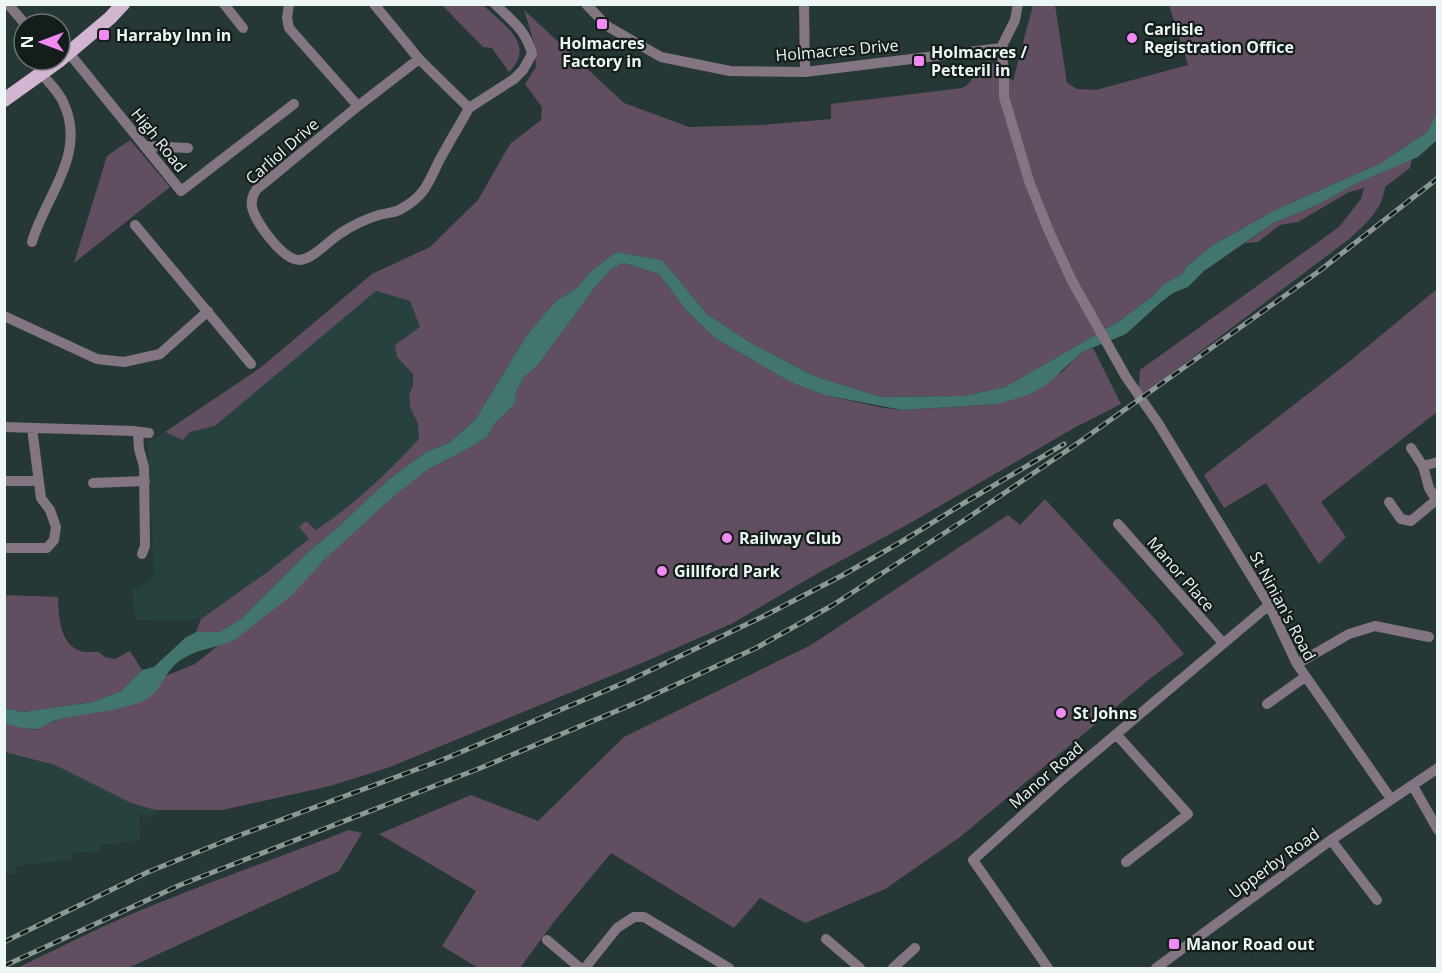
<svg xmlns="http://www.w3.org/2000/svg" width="1442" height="973" font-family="'Open Sans',sans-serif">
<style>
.built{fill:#27423e}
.green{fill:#614f61}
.water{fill:#41756d}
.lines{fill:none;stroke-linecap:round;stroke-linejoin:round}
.minor{stroke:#837582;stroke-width:10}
.major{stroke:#d1b5d1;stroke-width:14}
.rail-casing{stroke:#8b9997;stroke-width:5}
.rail{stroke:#151d1c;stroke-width:3;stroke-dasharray:9;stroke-linecap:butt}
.poi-dot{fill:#f28af3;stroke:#151d1c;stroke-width:2}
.labels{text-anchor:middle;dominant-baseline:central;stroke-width:4.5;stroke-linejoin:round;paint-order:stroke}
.poi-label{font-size:16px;font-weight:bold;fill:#ecf7f5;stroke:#151d1c;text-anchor:start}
.street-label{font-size:16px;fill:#ecf7f5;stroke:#151d1c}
</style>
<rect width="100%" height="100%" fill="#263835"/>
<path class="built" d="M376 291 410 301 420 327 397 357 413 374V385L409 395 410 407 418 424 419 439 367 490 337 516 316 530 306 521 299 527 310 539 266 573 201 619 136 620 132 590 154 578 148 443 165 432 183 439 190 432 215 426Z
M4 752 55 765 131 803 155 810 153 818 139 815 140 840 101 845V851L72 853V859L16 866V874L5 875Z"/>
<path class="green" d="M442 5H483C503 25 537 44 509 72L492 48 483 47Z
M1033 5H1055L1067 83 1077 89 1096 90 1188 65 1169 5H1437V113L1427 132 1381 163 1275 210 1213 245 1189 264 1182 274 1164 284 1154 295 1118 322 1005 387 964 396 881 397 814 376 751 343 707 314 662 260 616 252 590 272 578 287 555 302 542 317 527 335 475 420 449 443 426 452 387 481 338 527 306 554 241 619 219 632H196L201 619 266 573 309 539 299 527 306 521 316 530C354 505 388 472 419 439L418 424 410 407 409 395 413 385V374L397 357 395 345 420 327 410 301 376 291 215 426 190 432 183 440 165 432 260 368 372 274 430 247 478 200 510 144 541 120 542 107 525 84 536 67 535 46 524 10 624 103 689 127 762 125 831 119V104L962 88 966 86 989 60 1013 81Z
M130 140 170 187 74 263 107 156Z
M1412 159 1410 168 1385 187C1382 210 1366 224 1349 239L1143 395 1139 387 1140 370 1339 227 1361 199 1364 188 1349 192 1298 222 1280 225 1258 242 1245 243 1273 223 1317 205 1357 183Z
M624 263 659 274 686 310 715 338 790 382 824 395 884 408 902 410 997 404 1062 372 1082 352 1093 348 1121 404 1074 428 912 522 820 572 733 623 642 663 390 767 330 786 222 810H155L131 803 55 765 5 752 4 723 33 730 195 664 323 561 394 495 427 470 466 450 488 436 495 423 515 404 516 392 524 377 538 365 595 287 612 268Z
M1437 289V412L1321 502 1346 537 1319 564 1266 483 1224 508 1204 475 1350 361Z
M1045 499 1154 618 1184 654 1152 677 960 837 885 889 805 923 760 898 734 928 611 853 553 923 520 968H478L442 946 476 891 379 834 471 795 538 821 624 737 811 645 1008 515 1020 525Z
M4 595 58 597C59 616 59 643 80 651 86 653 93 651 99 652L105 657 115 659 130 651 142 670 121 691 93 702 23 712 5 708Z
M349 830 362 833 339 871 128 968H17C45 955 72 941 100 928 181 891 266 863 349 830Z"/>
<path class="water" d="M1437 113V140L1418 157 1357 183 1317 205 1273 223 1204 271 1188 287 1173 293 1161 302 1126 334 1082 352 1046 385 1028 395 997 404 902 410 824 395 790 382 715 338 686 310 659 274 624 263 612 268 595 287 538 365 524 377 516 392 515 404 495 423 488 436 466 450 427 470 395 495 323 561 292 595 236 639C219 648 200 648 184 658 166 668 164 685 151 696 134 711 80 713 57 720 48 722 42 730 32 729 23 729 13 725 5 724L4 708 23 712 93 702 121 691 142 670 154 667 185 638 196 632H219L241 619 306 554 338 527 387 481 426 452 449 443 475 420 527 335 542 317 555 302 578 287 590 272 616 252 662 260 707 314 751 343 814 376 881 397 964 396 1005 387 1118 322 1154 295 1164 284 1182 274 1189 264 1213 245 1275 210 1381 163 1427 132Z"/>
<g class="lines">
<path class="minor" d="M8 4 25 24
M224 4 243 28
M289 4 287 18 289 28 358 106
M374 4 419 59 469 108C461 123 452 137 444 152 429 177 430 193 401 209 395 213 386 213 379 215 366 219 353 225 341 233 329 240 314 259 299 260 283 260 255 222 252 207 251 201 252 196 256 190L358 106 419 59
M586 4 607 26 661 57 730 71 805 72 1001 48
M804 4 805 72
M1018 4 1015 20 1001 48 1004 72V97L1029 181 1048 229 1072 281 1126 377 1158 423 1269 605 1297 664 1391 799
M69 53 181 191 294 104
M469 108 514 79 523 70 532 54C526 30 512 21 495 4
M144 146 188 148
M135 225 251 364
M32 242C45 196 87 155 64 104 60 93 49 83 42 74
M4 316 97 359 124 362 160 354 208 311
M4 427 133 431 149 433
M138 432 139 449 144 467 145 546 142 554
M1411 448 1423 466 1429 488 1438 503
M1423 466 1438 462
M4 481H38
M93 483 145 481
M1389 502 1401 519 1411 521 1435 501
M1118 524 1223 643
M5 548H47L54 540 56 527 50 510 41 498 32 428
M1297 664 1349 634 1375 626 1429 637
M1267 704 1305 677
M1116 734 1188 814 1126 862
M1413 786 1438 830
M1331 840 1377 900
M826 939 860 968
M547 940 580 968
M585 968 617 928 634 917H644L729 968
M893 968 915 948
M1048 968 973 860 1063 779 1269 605
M1156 968 1331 840 1438 768"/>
<path class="major" d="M60 60 110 18 123 4
M4 100 60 60"/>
<g class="rail-casing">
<path id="rail" d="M4 942 148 872 235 837 442 760 626 682 768 614 843 575 901 542 964 503 1064 444
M4 966 180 885 478 769 638 702 756 648 833 605 966 519 1078 443 1318 272 1438 178"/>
</g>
<use href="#rail" class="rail"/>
</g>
<g class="poi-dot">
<rect x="596" y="18" width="12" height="12" rx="3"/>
<rect x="98" y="29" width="12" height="12" rx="3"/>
<circle cx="1132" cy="38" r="6"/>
<rect x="913" y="55" width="12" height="12" rx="3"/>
<circle cx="727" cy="538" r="6"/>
<circle cx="662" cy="571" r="6"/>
<circle cx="1061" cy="713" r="6"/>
<rect x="1168" y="938" width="12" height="12" rx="3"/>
</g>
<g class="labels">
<g class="poi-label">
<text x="1144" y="29">Carlisle<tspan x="1144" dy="18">Registration Office</tspan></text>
<text x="116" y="35">Harraby Inn in</text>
<text x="602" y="43" text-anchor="middle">Holmacres<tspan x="602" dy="18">Factory in</tspan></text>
<text x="931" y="52">Holmacres /<tspan x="931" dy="18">Petteril in</tspan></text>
<text x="739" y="538">Railway Club</text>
<text x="674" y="571">Gilllford Park</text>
<text x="1073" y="713">St Johns</text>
<text x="1186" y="944">Manor Road out</text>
</g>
<g class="street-label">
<text transform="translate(837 50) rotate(-5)">Holmacres Drive</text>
<text transform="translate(159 140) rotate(51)">High Road</text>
<text transform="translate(282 151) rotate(-41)">Carliol Drive</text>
<text transform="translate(1181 574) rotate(49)">Manor Place</text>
<text transform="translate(1283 606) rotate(62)">St Ninian's Road</text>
<text transform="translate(1046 775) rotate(-41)">Manor Road</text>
<text transform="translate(1274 863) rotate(-36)">Upperby Road</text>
</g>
</g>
<rect width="1442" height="973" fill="none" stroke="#ecf7f5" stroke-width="12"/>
<g transform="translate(42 42) rotate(270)"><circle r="28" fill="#151d1c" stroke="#6b7473" stroke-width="1.5"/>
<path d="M0-4.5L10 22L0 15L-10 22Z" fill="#f28af3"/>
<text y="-9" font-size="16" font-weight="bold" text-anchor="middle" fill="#ecf7f5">N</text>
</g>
</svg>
